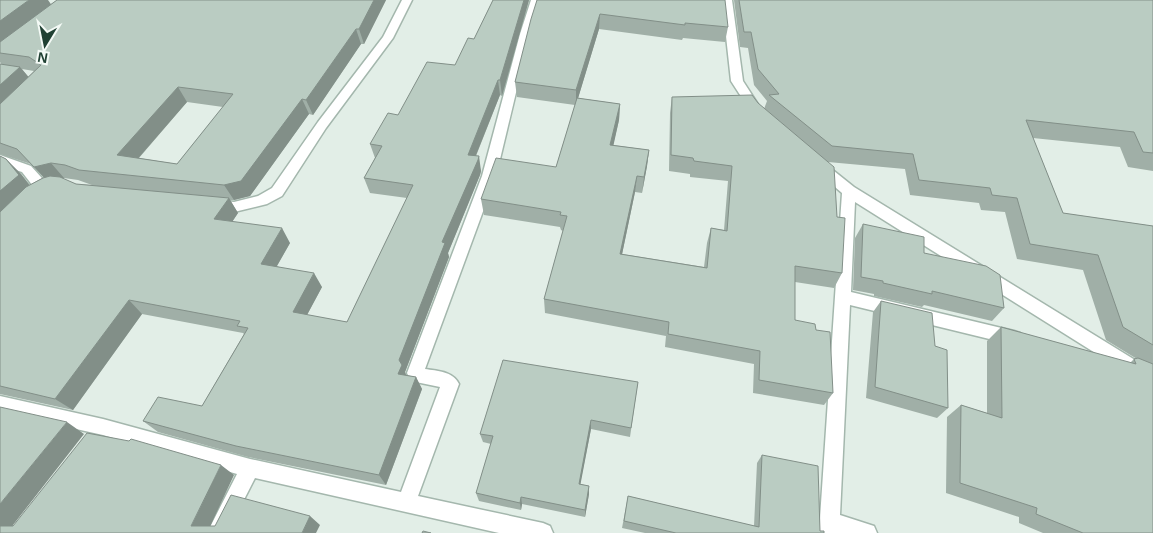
<svg xmlns="http://www.w3.org/2000/svg" width="1153" height="533" font-family="Helvetica,sans-serif">
<style>
.lines{fill:none;stroke-linecap:round;stroke-linejoin:round}
.lane-casing{stroke:#a4b7ad;stroke-width:3}
.street-casing{stroke:#a4b7ad;stroke-width:3}
.lane{fill:#fff;fill-rule:evenodd}
.street{fill:#fff;fill-rule:evenodd}
.wall{fill:#a0afa7;fill-rule:evenodd}
.shaded-wall{fill:#828f88}
.building{fill:#baccc2;stroke:#828f88;fill-rule:evenodd}
</style>
<rect width="100%" height="100%" fill="#e2eee7"/>
<g class="lines">
<g class="lane-casing">
<path id="lane" d="M0 155 31 166 50 187 52 191 50 195H40L22 172 0 165Z"/>
</g>
<g class="street-casing">
<path id="street" d="M402 0H412L393 38 326 128 282 196 267 204 234 212 209 209 207 205 209 201 214 200 234 202 258 196 272 188 318 122 383 37Z
M531 0H541L530 34 496 176 425 369C437 371 453 371 459 384L418 496 543 523 550 526 553 533H499L255 478 227 533H207L237 474 103 435 0 412V396L103 419 250 459 401 492 440 387 411 381 407 373 482 176 520 34Z
M722 0H732L743 81 763 112 761 115H753L731 81Z
M819 161 824 163 854 187 1135 360 1153 366V382L1124 371 855 202 851 292 1014 331 1020 333 1022 338 1020 343 1014 345 850 305 840 515 874 526 877 533H819L842 193 814 169 812 166 814 163Z"/>
</g>
<use href="#lane" class="lane"/>
<use href="#street" class="street"/>
</g>
<path class="wall" d="M0 0 51 4 57 0H386L364 44H361L313 115 309 114 250 196 234 200H230L238 213 232 222 290 243 277 266 322 287 307 315 347 322 407 198 370 193 364 178 375 158 370 144 398 115 455 65 474 39 493 0H529L502 96 500 95 476 156 481 171 480 175 448 253 449 257 405 372 406 375 416 377 422 389 386 485 248 457 158 432 143 421 202 406 244 334 243 333 142 314 73 410 0 394V156L6 159 21 174 30 185 44 177 31 164 0 154V64L2 65 0 62ZM22 69 34 71 28 77ZM187 102 223 107 177 164 139 158ZM64 178 78 180 92 185 76 184 63 179Z
M537 0 728 27 725 42 683 38 682 40 599 29 578 98 620 104 619 120 613 145 649 150 647 166 642 193 635 192 622 254 704 267 707 243 711 228 724 230 728 181 690 177V174L669 171 670 113 672 97 758 103 764 109 767 101 754 85 748 48 740 47 734 0H1153V171L1128 167 1120 147 1033 138 1063 213 1153 226V533H1043L1019 523V517L946 493 947 417 961 405 987 413V341L1001 327 1130 363 1134 359H1137L1106 340 1083 270 1017 259 1005 212 981 210 979 203 910 195 905 169 828 162 837 217 842 273 834 288 795 282V320L816 330 833 393 824 405 753 393 754 364 665 347 666 336 545 313 544 299 563 231 561 230 560 227 484 215 481 199 556 167 575 105 517 97 515 82Z
M863 224 924 253 1004 308 992 321 924 305 922 307 874 296V294L853 290 855 238Z
M881 301 948 408 937 418 866 398 873 312Z
M638 382 630 437 591 429 580 484 589 486V494L585 517 522 504 521 510 479 501 476 493 491 444 483 442 480 434Z
M762 455 820 531 824 533H645L622 528 628 496 754 526 757 463Z"/>
<path class="shaded-wall" d="M29 0H48L55 10 0 53V21Z
M374 0H386L364 44 359 29Z
M524 0H529L502 96 500 80Z
M600 14 599 29 576 105V90Z
M356 29 361 44 313 115 306 100Z
M20 67 33 82 0 113V85Z
M498 80 500 95 470 170 468 155Z
M178 87 187 102 128 170 117 155Z
M302 99 309 114 250 196 234 200 224 185Z
M620 104 619 120 610 161V145Z
M649 150 647 166 642 193 644 177Z
M479 156 481 171 480 175 448 253 449 257 405 372 407 378 398 374 399 360 442 242Z
M6 159 21 174 33 190 0 219V191Z
M51 163 64 178 48 182 34 167Z
M637 176 635 192 619 269 620 254Z
M229 198 238 213 224 234 214 219Z
M282 228 290 243 270 278 261 264Z
M314 273 322 287 301 326 293 312Z
M129 300 142 314 73 410 55 399Z
M416 377 422 389 386 485 379 475Z
M591 420V429L579 492V484Z
M67 422 84 434 13 525 10 533 0 531V504Z
M221 465 234 475 207 533 191 526Z
M589 486V494L585 517V510Z
M521 497 522 504 521 510 520 503Z
M310 516 320 525 316 533H302Z"/>
<path class="building" d="M0 0H29L0 21Z
M57 0H374L359 29H356L306 100 302 99 241 181 224 185 79 170 65 165 51 163 34 167 17 149 0 143V104L41 65 29 57 0 53V42ZM178 87 233 94 177 164 117 155Z
M493 0H524L500 80H498L468 155 479 156 478 160 442 242 445 243 399 360 402 365 398 374 416 377 379 475 236 446 143 421 158 397 202 406 248 328 237 326 240 321 129 300 55 399 0 386V212L26 187 43 178 50 176 60 177 76 184 229 198 214 219 282 228 261 264 314 273 293 312 347 322 413 185 364 178 382 146 370 144 388 113 398 115 427 62 455 65 468 38 474 39Z
M537 0H725L728 27 685 23V25L600 14 576 90 515 82 531 19Z
M739 0H1153V153L1143 152 1134 132 1026 120 1063 213 1153 226V345L1123 327 1098 255 1030 244 1017 198 992 195 990 188 919 180 913 154 832 146 769 95 779 94 758 69 751 32H744Z
M0 64 20 67 0 85Z
M752 95 758 103 834 167 837 217 845 218 842 273 795 266V320L815 324 816 330 830 332 833 393 759 380 760 351 668 334 669 322 544 299 567 216 560 215 561 212 481 199 496 158 556 167 577 98 620 104 610 145 649 150 644 177 637 176 620 254 707 268 711 228 727 231 732 166 694 161 693 158 671 155 672 97Z
M0 156 6 159 19 175 0 191Z
M863 224 924 237V253L986 266 1000 275 1004 308 932 291V294L883 283V281L861 277Z
M881 301 932 313 935 346 947 350 948 408 875 387Z
M1001 327 1136 364 1134 359 1138 358 1153 364V533H1083L1036 514 1037 508 960 483 961 405 1002 418Z
M503 360 638 382 631 428 591 420 579 484 589 486 585 510 521 497 520 503 476 493 493 436 480 434Z
M0 407 67 422 0 504Z
M87 433 129 441 131 439 221 465 191 526H215L231 495 310 516 302 533H0V526H13Z
M762 455 818 466 820 531H824V533H676L624 521 628 496 759 527Z
M423 531 431 533H422Z"/>
<g transform="translate(45 45) rotate(190)" stroke="#f4faf6" stroke-width="4" paint-order="stroke">
<path d="M0-4L9 19L0 12L-9 19Z" fill="#204133"/>
<text y="-8" font-size="14" font-weight="bold" text-anchor="middle" fill="#204133">N</text>
</g>
</svg>
